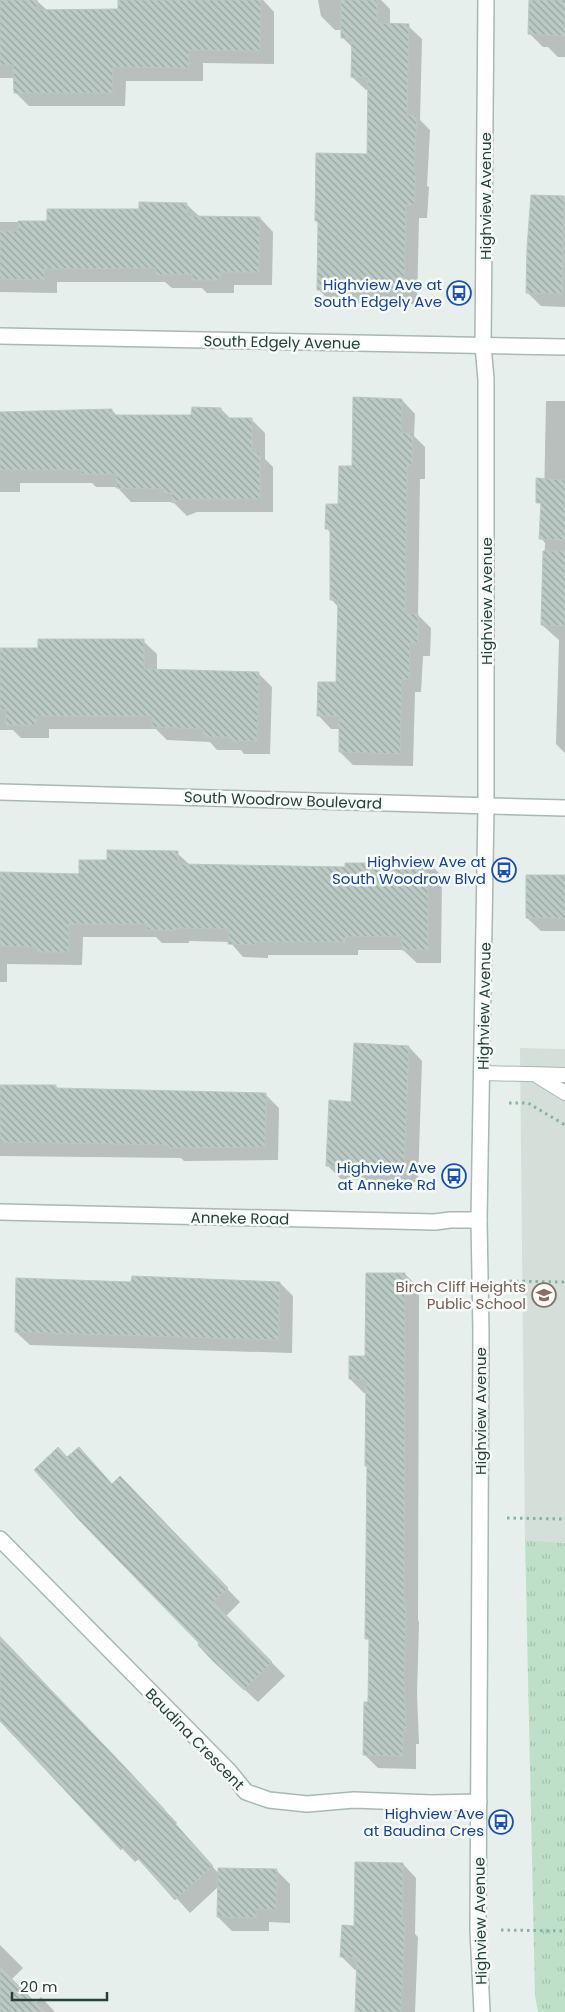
<svg xmlns="http://www.w3.org/2000/svg" width="565" height="2012" font-family="Poppins,sans-serif">
<style>
.built{fill:#d4dfda}
.grass{fill:url(#grass-tufts)}
.shadow{fill:#0003}
.building{fill:url(#building-back-hatch);stroke:#b8c9c2}
.lines{fill:none;stroke-linecap:round;stroke-linejoin:round}
.service-casing{stroke:#a8b8b2;stroke-width:16}
.minor-casing{stroke:#a8b8b2;stroke-width:18}
.tertiary-casing{stroke:#a8b8b2;stroke-width:18}
.path{stroke:#86b3a5;stroke-width:3;stroke-dasharray:2.5 4;stroke-linecap:butt}
.service{stroke:#fff;stroke-width:14}
.minor{stroke:#fff;stroke-width:15}
.tertiary{stroke:#fff;stroke-width:15}
.labels{text-anchor:middle;dominant-baseline:central;stroke-width:5;stroke-linejoin:round;paint-order:stroke}
.street-label{font-size:15px;fill:#24423a;stroke:#f7fbf9}
.transit-label{font-size:15px;fill:#164399;stroke:#f7fbf9;text-anchor:end}
.education-label{font-size:15px;fill:#785e54;stroke:#f7fbf9;text-anchor:end}
</style>
<defs>
<pattern id="grass-tufts" width="24" height="20" patternUnits="userSpaceOnUse" patternTransform="scale(1.25)"><rect width="24" height="20" fill="#bfe0c8"/><path d="M3 7l-1-3M5 7V3M7 7l1-3M15 17l-1-3M17 17v-4M19 17l1-3" fill="none" stroke="#a4c1ad"/></pattern>
<pattern id="building-back-hatch" width="6" height="6" patternUnits="userSpaceOnUse" patternTransform="scale(1.25)"><rect width="6" height="6" fill="#bbcac4"/><path d="M-1 5l2 2M0 0l6 6M5-1l2 2" fill="none" stroke="#98a6a0"/></pattern>
</defs>
<rect width="100%" height="100%" fill="#e6efeb"/>
<path class="built" d="M520 1048 565 1049V1543L525 1540Z"/>
<path class="grass" d="M525 1540 565 1543V2012H538L535 1996Z"/>
<path class="shadow" d="M0 0H36L48 11 120 10 119 0H263L274 12V64L203 63V81H126L125 106H29L15 92V78H0Z
M318 0H381L390 9V25L408 26 422 39 420 120 430 130 427 186 429 187 427 218H419L417 304 332 303 318 289 320 224 316 221 368 155 369 90H366L352 77 353 48 342 37V30H335L321 16Z
M530 0H565V57H558L548 47H543L530 34Z
M532 196 565 198V307L541 306 527 292Z
M186 204 200 217 260 218 273 232 272 285H234V293H207L202 288H172L165 282H57V293L0 292V222H48Z
M402 400 415 414 414 436 425 447V479H420L418 615 431 628 430 656H423L421 692H415L413 766 353 765 340 752V729H331L318 715 337 683 339 608 331 599V533L326 528 339 506 353 467Z
M546 401H565V753L556 744 559 640 542 625 545 543 541 538 544 502Z
M221 409 231 419H251L265 433V459L273 467V512H197L187 516 173 502H131L117 487H96L92 483H20V492H0V413L112 410 118 417 192 416Z
M143 641 157 654V671L258 673 272 687 270 754H244L241 750H217L210 742 167 740 156 729H49V738H21L13 730H0V649H39Z
M177 853 190 865 346 868 428 862 442 876 441 963H417L403 950H358V955H268V958L243 957 230 942 189 941V943H162L156 937H83L82 965 7 964V982H0V874L80 876 108 861Z
M565 877V931H541L527 918Z
M409 1047 422 1061 418 1182 341 1179 327 1165 352 1103Z
M0 1087H56L59 1089 265 1094 279 1108 278 1160 184 1161 181 1158 0 1156Z
M405 1274 419 1288 418 1620 419 1622 417 1694 419 1744H416V1769L378 1768 365 1755 369 1704 370 1641 367 1638 369 1468 367 1393H364L350 1379 366 1357Z
M133 1283H280L293 1296 292 1353 30 1345 16 1332Z
M68 1459 113 1485 133 1491 240 1602 226 1616 285 1676 258 1702 227 1673 201 1643Z
M0 1636 177 1823 175 1825 219 1874 277 1871 290 1884V1923L269 1922V1931H232L218 1917 219 1886 190 1913 140 1858 135 1862 0 1720Z
M403 1864 416 1878 415 1934 418 1937 415 2012H356L358 1970H355L342 1957 355 1927Z
M0 1945 23 1968 11 1980 35 2003 41 1997 55 2012H0Z"/>
<path class="building" d="M0 0H37V10L118 9V0H261L260 51 189 50V68L113 67 112 93H14L13 65H0Z
M341 0H377V23L409 24 407 115H417L414 172 416 173 414 205H406L404 291 317 290 318 221H315L316 153 367 154 368 77H351L352 38H341Z
M529 0H565V36L528 34Z
M531 195 564 196 562 294 526 293 527 248Z
M139 202 187 203V216L260 217 259 272H220V280H192V274L157 275 155 268 44 269V280L0 279V231H18V221H47V209H139Z
M353 397 402 399 401 433H413L412 466H407L405 613 418 614V643H410L409 680 402 679 400 754 339 752V716H317L318 682H336L338 600H330V529H325L326 504H338L339 466H352Z
M192 407 221 408V414H224V418H252V452H260V499H183L172 503V493H164V489L116 488 117 474H81V470H0V412L112 409V415H191Z
M536 478 565 480V540L539 539 541 503H536Z
M543 551H565V626L541 625Z
M38 639H144V669L259 672 257 741H229L230 737H203V729L152 727V716H36V725H6V710H0V648H38Z
M107 850 178 851V864L345 867V863H374V861H428V950H402V936L345 937V942H255V945L228 944 229 929 176 928V930H147V924H69V952H37V947L0 946V872L79 874V860H107Z
M526 875H565V918H526Z
M354 1043 409 1046 404 1169 326 1166 329 1100 351 1102Z
M0 1085H56V1088L266 1093 265 1147 169 1148V1145L0 1142Z
M366 1273H405L404 1607H406L404 1680 406 1731H403V1756L363 1755 364 1702H368L369 1639H365L367 1466H365L366 1380 349 1379V1356H365Z
M132 1276 280 1282 278 1340 15 1332 16 1278 131 1282Z
M58 1447 67 1457 79 1447 112 1484 120 1476 228 1588 213 1602 272 1662 244 1690 212 1660 198 1645 199 1643 80 1521 34 1470Z
M0 1637 125 1767 164 1809 163 1810 213 1866 175 1900 126 1845 121 1850 0 1721Z
M355 1862 403 1863 402 1922H405L401 2012H355L357 1958 340 1957 342 1925 354 1926Z
M218 1868 277 1869 276 1910 256 1909V1918L217 1917Z
M0 1967 45 2012H0Z"/>
<g class="lines">
<g class="service-casing">
<path id="service" d="M483 1073 565 1075
M536 1075 565 1093"/>
</g>
<g class="minor-casing">
<path id="minor" d="M0 336 565 347
M0 792 565 808
M0 1212 435 1222 450 1220H479
M0 1539 229 1771 246 1792 269 1800 307 1804 354 1800 432 1803 479 1802"/>
</g>
<g class="tertiary-casing">
<path id="tertiary" d="M482 2012 478 1930 481 1333 479 1220 486 807V379L483 346 486 0"/>
</g>
<path class="path" d="M509 1103H528L565 1125
M503 1281 565 1282
M507 1518 565 1519
M501 1930 565 1931"/>
<use href="#service" class="service"/>
<use href="#minor" class="minor"/>
<use href="#tertiary" class="tertiary"/>
</g>
<defs>
<g id="bus-ring" transform="scale(1.25)"><circle r="9.5" fill="#f7fbf9" stroke="#1a4fb4" stroke-width="1.5"/><path d="M-5-6H5V4H4V6H2V4H-2V6H-4V4H-5ZM-3.5-4V0h7V-4ZM-3.5 1.2v1.5H-2V1.2ZM2 1.2v1.5H3.5V1.2Z" fill="#1a4fb4"/></g>
<g id="school-ring" transform="scale(1.25)"><circle r="9.5" fill="#f7fbf9" stroke="#8d6e63" stroke-width="1.5"/><path d="M0-5L7-2L0 1L-7-2ZM-4 1L0 2.5L4 1V4Q0 6-4 4Z" fill="#8d6e63"/></g>
</defs>
<g fill-rule="evenodd">
<use href="#bus-ring" x="459" y="293"/>
<use href="#bus-ring" x="504" y="870"/>
<use href="#bus-ring" x="454" y="1176"/>
<use href="#school-ring" x="544" y="1295"/>
<use href="#bus-ring" x="501" y="1822"/>
</g>
<g class="labels">
<g class="street-label">
<text transform="translate(485 196) rotate(-90)">Highview Avenue</text>
<text transform="translate(282 342) rotate(1)">South Edgely Avenue</text>
<text transform="translate(486 601) rotate(-90)">Highview Avenue</text>
<text transform="translate(283 800) rotate(2)">South Woodrow Boulevard</text>
<text transform="translate(484 1006) rotate(-89)">Highview Avenue</text>
<text transform="translate(240 1218) rotate(1)">Anneke Road</text>
<text transform="translate(480 1411) rotate(-90)">Highview Avenue</text>
<text transform="translate(195 1739) rotate(46)">Baudina Crescent</text>
<text transform="translate(480 1921) rotate(-91)">Highview Avenue</text>
</g>
<g class="transit-label">
<text x="442" y="284">Highview Ave at<tspan x="442" dy="17">South Edgely Ave</tspan></text>
<text x="486" y="861">Highview Ave at<tspan x="486" dy="17">South Woodrow Blvd</tspan></text>
<text x="436" y="1167">Highview Ave<tspan x="436" dy="17">at Anneke Rd</tspan></text>
<text x="484" y="1813">Highview Ave<tspan x="484" dy="17">at Baudina Cres</tspan></text>
</g>
<g class="education-label">
<text x="526" y="1286">Birch Cliff Heights<tspan x="526" dy="17">Public School</tspan></text>
</g>
</g>
<path d="M12 1992v8h95v-8" fill="none" stroke="#24423a" stroke-width="2.5"/>
<text x="20" y="1992" font-size="15" fill="#24423a" stroke="#f7fbf9" stroke-width="4" paint-order="stroke">20 m</text>
</svg>
